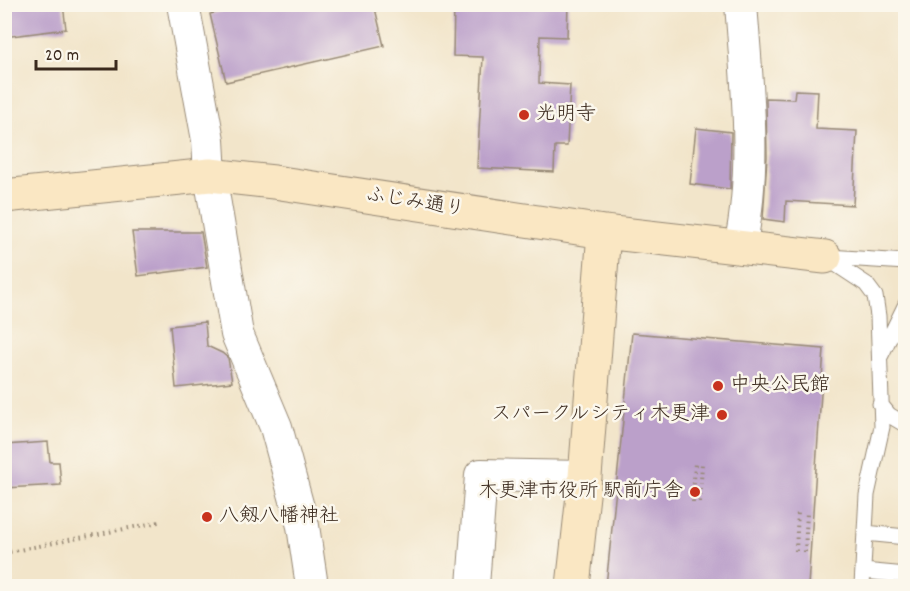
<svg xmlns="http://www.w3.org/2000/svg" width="910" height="591" font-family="Dekko,'Klee One',sans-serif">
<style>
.building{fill:#bba0ca}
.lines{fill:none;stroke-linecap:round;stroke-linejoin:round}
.lane-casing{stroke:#968874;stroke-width:17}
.street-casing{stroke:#968874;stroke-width:34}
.secondary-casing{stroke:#968874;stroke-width:35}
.path{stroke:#968874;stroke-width:4;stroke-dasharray:1.5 4.5;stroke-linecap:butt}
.lane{stroke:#fff;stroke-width:15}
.street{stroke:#fff;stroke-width:32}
.secondary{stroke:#fae7c3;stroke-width:33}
.poi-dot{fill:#c8321e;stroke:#fbf7ec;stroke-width:2}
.labels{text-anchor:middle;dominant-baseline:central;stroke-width:5;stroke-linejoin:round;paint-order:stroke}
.poi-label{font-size:20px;fill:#3b2a1e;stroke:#fbf7ec;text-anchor:start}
.street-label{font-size:20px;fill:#3b2a1e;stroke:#fbf7ec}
</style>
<rect width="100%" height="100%" fill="#fbf7ec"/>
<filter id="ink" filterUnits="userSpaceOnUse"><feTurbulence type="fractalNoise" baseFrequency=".0167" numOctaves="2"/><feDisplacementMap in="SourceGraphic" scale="12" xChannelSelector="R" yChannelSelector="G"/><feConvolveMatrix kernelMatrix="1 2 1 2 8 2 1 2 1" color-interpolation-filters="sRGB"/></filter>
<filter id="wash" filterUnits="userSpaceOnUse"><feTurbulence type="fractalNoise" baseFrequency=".008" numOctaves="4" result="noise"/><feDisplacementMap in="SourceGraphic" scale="24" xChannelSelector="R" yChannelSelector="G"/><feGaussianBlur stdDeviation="1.35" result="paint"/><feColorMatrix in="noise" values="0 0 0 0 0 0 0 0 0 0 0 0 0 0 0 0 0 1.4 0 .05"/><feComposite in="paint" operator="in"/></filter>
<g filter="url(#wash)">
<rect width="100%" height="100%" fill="#f2e5ca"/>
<g id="blocks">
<path class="building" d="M4 4H63L66 29 4 37Z
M252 4H374L384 46 226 82 210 14Z
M454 4H568L567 37 540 36 539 83 570 85 567 146H555L554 172 477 168 483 57 453 56Z
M795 90 818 91 816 129 857 131 853 205 786 201 785 222 763 219 767 157 766 98 794 99Z
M696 128 731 132 730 189 690 184Z
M132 232H201L207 267 138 276Z
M205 322 207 346 222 353 228 358 232 382 176 388 170 326Z
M632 333 824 349 808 586H606Z
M48 442 50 462H59L61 485 4 488V445Z"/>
</g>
</g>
<g filter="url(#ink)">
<use href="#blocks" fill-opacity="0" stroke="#968874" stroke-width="1.5"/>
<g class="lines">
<g class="lane-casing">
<path id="lane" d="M825 257 866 284 875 296 878 316 882 427 867 495 862 586
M828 257 906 262
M881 355 906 304
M880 404 889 415 906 425
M865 533 906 537
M863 571 906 575"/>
</g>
<g class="street-casing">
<path id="street" d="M183 4 208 140 210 175 237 334 276 427 303 526 312 586
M740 247C757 167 747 85 741 4
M473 586 481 475 585 477"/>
</g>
<g class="secondary-casing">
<path id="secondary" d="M4 196 210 175 274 182 604 232 825 257
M573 586 585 477 604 232"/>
</g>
<path class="path" d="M693 502 695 462
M700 502 702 462
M796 551 798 511
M805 552 807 512
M4 553 159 522"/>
<use href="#lane" class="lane"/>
<use href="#street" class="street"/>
<use href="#secondary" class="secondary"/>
</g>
</g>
<g class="poi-dot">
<circle cx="524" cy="115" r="6"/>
<circle cx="718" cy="386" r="6"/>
<circle cx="722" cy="415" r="6"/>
<circle cx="695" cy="492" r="6"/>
<circle cx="207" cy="517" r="6"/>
</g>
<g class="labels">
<g class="poi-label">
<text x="536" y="115">光明寺</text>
<text x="730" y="386">中央公民館</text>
<text x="710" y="415" text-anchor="end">スパークルシティ木更津</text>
<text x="683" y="492" text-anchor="end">木更津市役所 駅前庁舎</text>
<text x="219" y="517">八剱八幡神社</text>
</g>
<g class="street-label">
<text transform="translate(415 203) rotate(9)">ふじみ通り</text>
</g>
</g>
<rect width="910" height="591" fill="none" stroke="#fbf7ec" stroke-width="24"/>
<path d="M36 60v9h80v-9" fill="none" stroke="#3b2a1e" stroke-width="3"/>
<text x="45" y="60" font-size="18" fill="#3b2a1e" stroke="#fbf7ec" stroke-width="4.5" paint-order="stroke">20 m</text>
</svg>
